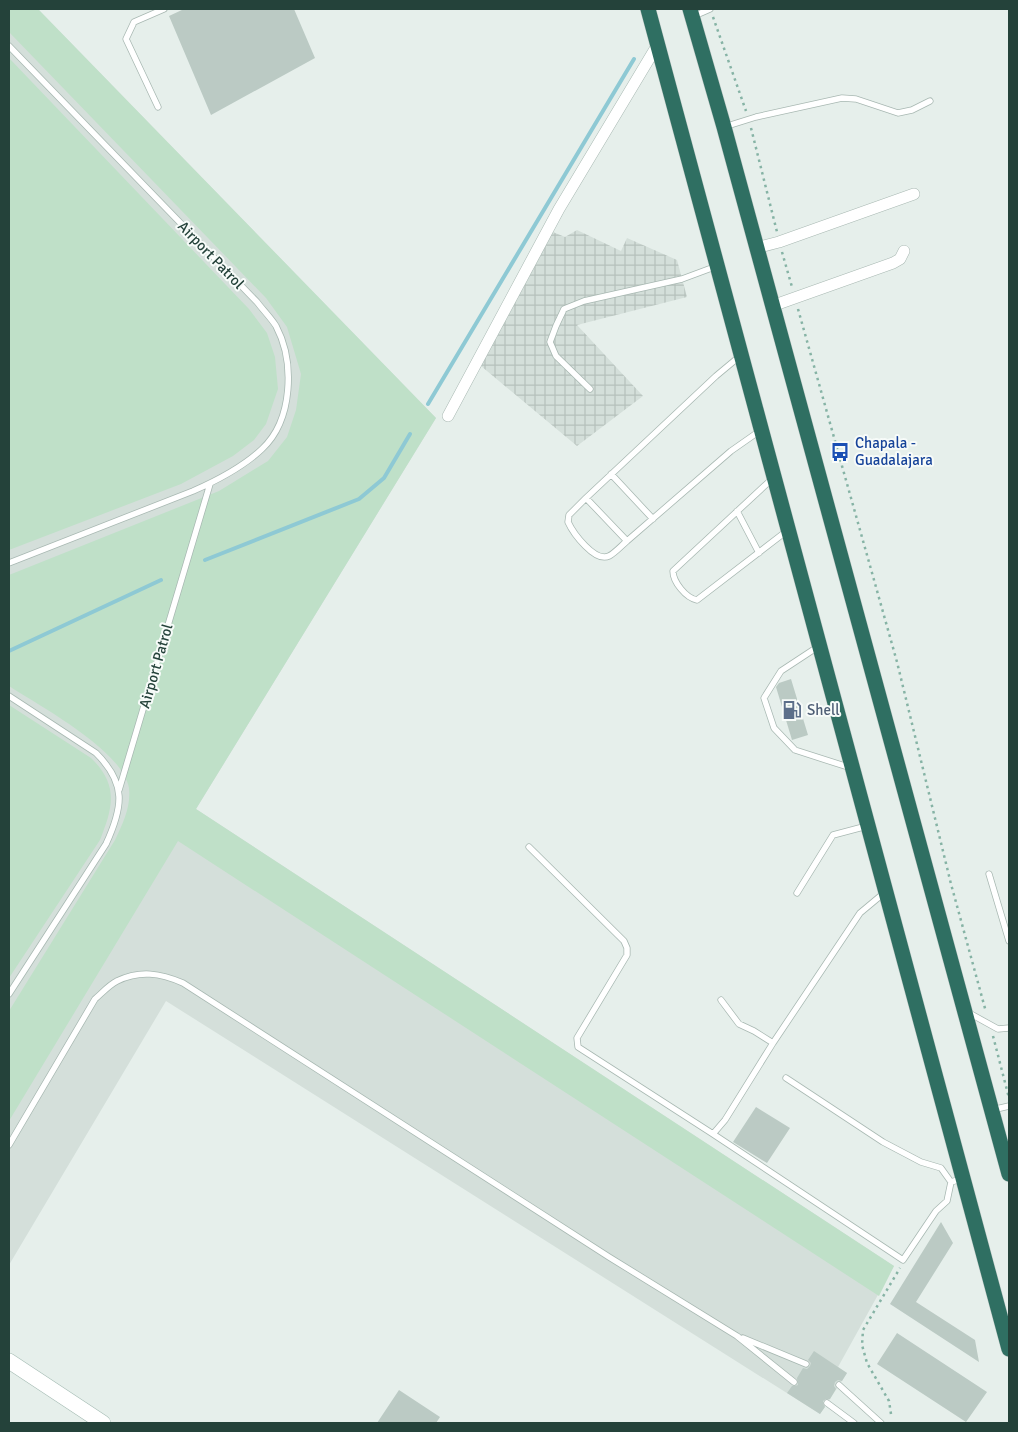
<svg xmlns="http://www.w3.org/2000/svg" width="1018" height="1432" font-family="Signika,sans-serif">
<style>
.built{fill:#d4dfda}
.industrial{fill:url(#industrial-grid)}
.grass{fill:#bfe0c8}
.lines{fill:none;stroke-linecap:round;stroke-linejoin:round}
.stream{stroke:#8ec9d4;stroke-width:4}
.building{fill:#bbcac4}
.lane-casing{stroke:#a8b8b2;stroke-width:7}
.street-casing{stroke:#a8b8b2;stroke-width:12}
.secondary-casing{stroke:#a4bbb3;stroke-width:16}
.highway-casing{stroke:#c2cac8;stroke-width:16}
.path{stroke:#86b3a5;stroke-width:2.5;stroke-dasharray:2.5 4;stroke-linecap:butt}
.lane{stroke:#fff;stroke-width:5.5}
.street{stroke:#fff;stroke-width:11}
.secondary{stroke:#fff;stroke-width:15}
.highway{stroke:#2f6f62;stroke-width:15}
.labels{text-anchor:middle;dominant-baseline:central;stroke-width:4;stroke-linejoin:round;paint-order:stroke}
.street-label{font-size:15px;fill:#24423a;stroke:#f7fbf9}
.transit-label{font-size:15px;fill:#164399;stroke:#f7fbf9;text-anchor:start}
.service-label{font-size:15px;fill:#4e5e75;stroke:#f7fbf9;text-anchor:start}
</style>
<defs>
<pattern id="industrial-grid" width="8" height="8" patternUnits="userSpaceOnUse" patternTransform="scale(1.25)"><rect width="8" height="8" fill="#d4dfda"/><path d="M0 4h8M4 0v8" fill="none" stroke="#b6c1bc"/></pattern>
</defs>
<rect width="100%" height="100%" fill="#e6efeb"/>
<path class="built" d="M9 9H38L436 418 196 809 894 1266 838 1367 847 1373 820 1414 166 1001 9 1265Z"/>
<path class="industrial" d="M577 230 621 251 627 238 677 260 687 297 577 325 643 396 577 446 481 366 553 232 565 237Z"/>
<path class="grass" d="M9 9H38L436 418 196 809 894 1266 879 1296 178 841 9 1121V1011L115 840C123 823 131 807 129 788 123 751 40 706 9 686V575L219 491 268 461 287 437 296 410 301 374 287 327 266 298 9 32Z
M9 58 249 309 267 333 275 357 278 389 266 424 254 440 233 456 181 484 9 550Z
M9 705 91 758C119 785 113 807 100 840L9 978Z"/>
<g class="lines">
<path class="stream" d="M428 404 634 59
M205 560 359 499 384 478 410 434
M9 651 161 580"/>
</g>
<path class="building" d="M184 9H294L315 58 211 115 169 16Z
M791 679 808 735 792 740 776 687 779 683Z
M756 1107 790 1128 767 1163 733 1142Z
M941 1222 953 1243 916 1302 975 1340 979 1362 890 1304Z
M897 1333 987 1392 966 1422 877 1364Z
M814 1351 847 1373 842 1381 838 1380 835 1382 834 1386 836 1389 830 1399H826L823 1401V1404L825 1407 820 1414 787 1393 792 1386H795L798 1385 797 1378 803 1368 807 1369 810 1366 811 1363 808 1360Z
M399 1390 440 1417 436 1423H377Z"/>
<g class="lines">
<g class="lane-casing">
<path id="lane" d="M694 16 710 9
M9 46 257 302C263 310 271 318 276 326 295 362 293 420 262 449 243 467 218 480 193 491L9 563
M158 107 126 39 134 22 164 9
M724 127 756 117 842 98 856 99 898 113 912 110 930 101
M740 356 716 376 586 498 627 541 731 451 761 430
M590 389 556 356 550 342 556 326 564 309 584 301 682 279 717 266
M611 474 653 519
M773 478 673 571C673 582 686 598 697 600L788 530
M586 498 569 515 568 522C573 533 595 563 609 556 615 553 622 545 627 541
M737 511 759 553
M819 646 781 671 764 698 774 728 795 750 851 768
M9 696 96 753C127 784 123 807 106 844L9 994
M119 790 210 484
M529 847 624 941 627 948V955L577 1038 578 1047 713 1134
M989 874 1009 941
M797 893 833 835 867 826
M884 893 860 913 773 1043 725 1120 713 1134 903 1260 936 1211 947 1201 951 1182 961 1179
M721 1000 739 1024 754 1031 773 1043
M969 1013 998 1029 1009 1028
M786 1078 883 1142 921 1162 941 1168 951 1182
M992 1110 1009 1106
M9 1145 95 999C102 993 109 985 117 981 140 970 160 973 183 983L609 1257 737 1336 794 1382
M743 1338 806 1364
M839 1385 881 1423
M827 1403 854 1423"/>
</g>
<g class="street-casing">
<path id="street" d="M756 248 779 242 914 194
M772 306 893 263 900 259 904 251
M448 416 559 209 658 44"/>
</g>
<g class="secondary-casing">
<path id="secondary" d="M9 1361 103 1423"/>
</g>
<g class="highway-casing">
<path id="highway" d="M648 9 1009 1349
M690 9 724 127 1009 1174"/>
</g>
<path class="path" d="M713 17 746 111
M751 128 777 232
M782 252 792 287
M798 309 897 662 951 884 986 1012
M993 1036 1009 1098
M891 1414 889 1401 867 1363 862 1345 863 1330 900 1268"/>
<use href="#lane" class="lane"/>
<use href="#street" class="street"/>
<use href="#secondary" class="secondary"/>
<use href="#highway" class="highway"/>
</g>
<defs>
<g id="bus-bare" transform="scale(1.5)"><path d="M-5-6H5V4H4V6H2V4H-2V6H-4V4H-5ZM-3.5-4V0h7V-4ZM-3.5 1.2v1.5H-2V1.2ZM2 1.2v1.5H3.5V1.2Z" fill="#1a4fb4" stroke="#f7fbf9" stroke-width="2.5" paint-order="stroke"/></g>
<g id="fuel-bare" transform="scale(1.5)"><path d="M-5.5-6h7V0h2V4h1.3V-2.5L3-4.5l.8-.8L6-3V5H2.5V1h-1V6h-7ZM-4.2-4.7v3.2H.2V-4.7Z" fill="#5c6f8a" stroke="#f7fbf9" stroke-width="2.5" paint-order="stroke"/></g>
</defs>
<g fill-rule="evenodd">
<use href="#bus-bare" x="840" y="452"/>
<use href="#fuel-bare" x="792" y="710"/>
</g>
<g class="labels">
<g class="street-label">
<text transform="translate(211 255) rotate(46)">Airport Patrol</text>
<text transform="translate(156 666) rotate(-74)">Airport Patrol</text>
</g>
<g class="transit-label">
<text x="855" y="443">Chapala -<tspan x="855" dy="17">Guadalajara</tspan></text>
</g>
<g class="service-label">
<text x="807" y="710">Shell</text>
</g>
</g>
<rect width="1018" height="1432" fill="none" stroke="#24423a" stroke-width="20"/>
</svg>
